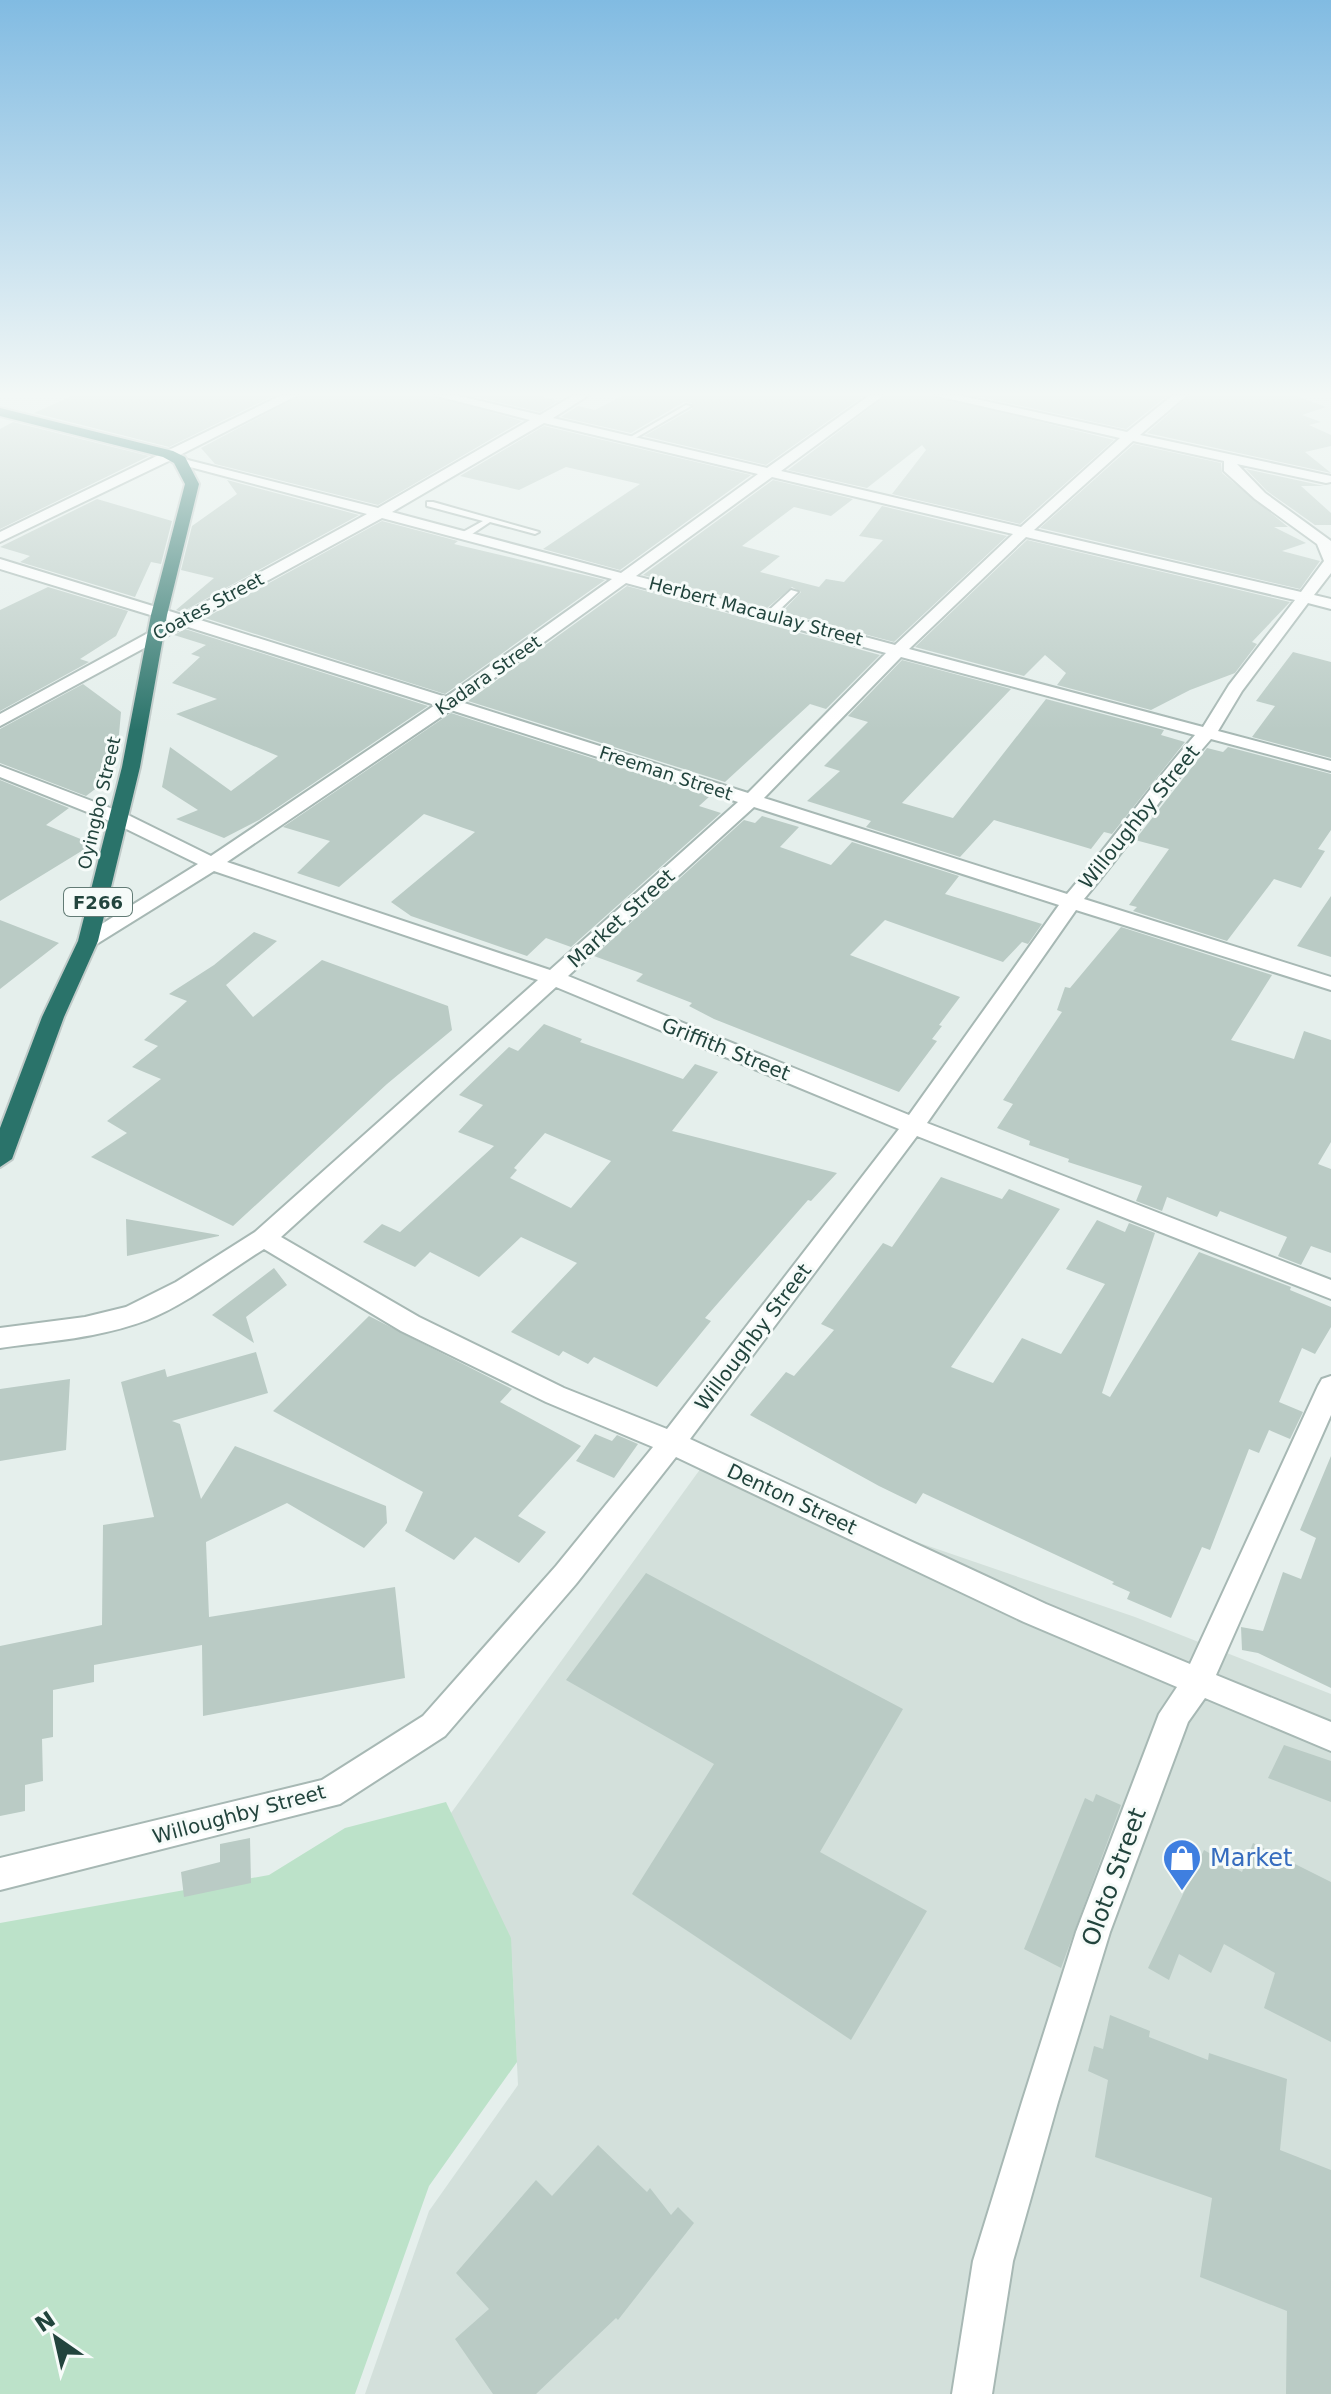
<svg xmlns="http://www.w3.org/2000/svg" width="1331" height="2394" font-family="'DejaVu Sans',sans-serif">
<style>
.built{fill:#d3e0db}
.green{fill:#bce2c9}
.building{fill:#bacbc5;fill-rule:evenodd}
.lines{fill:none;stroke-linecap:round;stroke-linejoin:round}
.lane-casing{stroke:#a7b8b4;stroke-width:4}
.street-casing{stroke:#a7b8b4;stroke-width:4}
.highway-casing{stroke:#c1cbc9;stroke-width:4}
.lane{fill:#fff;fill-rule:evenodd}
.street{fill:#fff;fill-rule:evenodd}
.highway{fill:#2a736a;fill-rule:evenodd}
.labels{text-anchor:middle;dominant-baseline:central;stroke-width:6;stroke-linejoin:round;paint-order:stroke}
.far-street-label{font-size:18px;fill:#22443d;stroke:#f6fbf9}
.shield{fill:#f6fbf9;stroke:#627b75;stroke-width:2}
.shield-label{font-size:18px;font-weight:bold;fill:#22443d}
.street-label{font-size:20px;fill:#22443d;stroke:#f6fbf9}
.near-shop-label{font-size:24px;fill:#366cbe;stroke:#f6fbf9;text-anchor:start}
.near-street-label{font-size:24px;fill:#22443d;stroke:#f6fbf9}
</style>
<rect width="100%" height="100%" fill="#e5efec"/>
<path class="built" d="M701 1468 1135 1617 1331 1694V2394H365L429 2211 518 2085 512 1959 446 1820Z"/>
<path class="green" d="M446 1802 511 1938 517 2062 429 2186 355 2394H0V1923L269 1875 345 1828Z"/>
<path class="building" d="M74 395H275L169 447 34 413Z
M301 395H430L522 421 378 505 215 464 201 448Z
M468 395H537L558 401 540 412Z
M624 395H865L766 465 644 436 692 409V403L684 402 631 433 561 417 578 406 595 410Z
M887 395H930L1114 440 1020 524 892 494 926 450 922 445 867 488 788 470Z
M971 395H1168L1126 429Z
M1190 395H1294L1326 407 1302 415 1321 422 1309 425 1331 435V446L1305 452 1331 473 1147 433Z
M13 422 149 456 0 529V429Z
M544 426 751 475 620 570 543 549 640 484 566 467 519 490 460 476Z
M1134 444 1221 463 1222 473 1288 527H1274L1306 543 1282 551 1320 561 1300 589 1040 528Z
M1246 469 1324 486H1301L1331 513V525H1315L1267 491Z
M227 480 359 515 182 612 176 610 214 578 181 570 192 526 237 494Z
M773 480 853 499 831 516 794 507 742 546 780 556 760 572 819 587 826 579 844 582 883 540 859 536 882 506 1007 536 894 642 782 612 801 592 792 587 767 608 643 575Z
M97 499 172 521 161 564 151 562 135 597 20 562 30 556 0 547Z
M382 521 458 541 454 544 605 580 445 694 205 618Z
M1027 540 1290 602 1252 642 1257 644 1235 673 1190 690 1151 710 1057 685 1066 673 1045 655 1024 676 915 647Z
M627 586 880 655 826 709 810 704 725 782 468 701Z
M48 587 128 611 116 636 80 659 89 662 0 711V610Z
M185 629 428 706 259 820 224 838 176 819 198 810 162 787 170 747 231 791 278 756 176 714 217 699 172 683 200 657 191 654 206 645 174 635Z
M1293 652 1331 662V758L1252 737 1275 706 1256 701Z
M902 660 1011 689 902 803 953 818 1046 699 1164 730 1161 735 1185 742 1112 834 1104 832 1091 849 994 820 960 857 866 827 871 821 807 801 840 771 824 766 868 722 848 716Z
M83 684 121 712 118 746 107 752 115 774 86 796 0 763V729Z
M451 713 710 796 699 806 721 813 571 947 546 938 527 956 411 916 391 902 475 832 424 814 339 887 297 873 330 841 283 827Z
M1228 747 1331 774V830L1318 849 1325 851 1301 888 1274 879 1227 941 1133 911 1137 907 1129 905 1169 849 1135 840 1207 748 1223 752Z
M0 780 69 808 46 825 93 844 0 901Z
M762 816 799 827 780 847 831 865 852 842 959 876 945 894 1042 924 1028 944 1022 942 1003 962 885 920 850 955 960 997 939 1025 942 1026 932 1039 937 1041 899 1092 714 1019 689 1006 692 1003 636 981 643 974 594 956 744 820 755 823Z
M1331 896V957L1297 946Z
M0 920 59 943 0 989Z
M1121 927 1272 975 1231 1040 1294 1059 1304 1031 1331 1040V1142L1318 1164 1331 1169V1253L1311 1246 1301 1265 1278 1256 1287 1237 1220 1211 1217 1217 1167 1197 1162 1211 1136 1201 1142 1186 1068 1162 1069 1159 1029 1145 1030 1141 997 1128 1013 1104 1003 1100 1062 1012 1057 1010 1065 987 1070 988Z
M254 932 277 941 226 985 253 1017 322 960 448 1006 452 1030 387 1084 233 1226 91 1157 127 1133 107 1121 161 1079 132 1067 158 1046 144 1040 187 1001 169 994 214 965Z
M544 1024 582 1039 580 1042 683 1079 695 1064 718 1072 672 1131 837 1173 811 1201 808 1200 705 1318 711 1321 657 1387 594 1357 588 1364 563 1351 559 1356 511 1332 577 1263 521 1237 479 1277 430 1252 415 1267 363 1242 382 1224 400 1232 494 1146 458 1132 483 1105 459 1095 509 1047 518 1051ZM545 1133 611 1161 571 1208 510 1178 517 1170 514 1168Z
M941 1177 1002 1199 1009 1189 1060 1209 951 1367 993 1383 1022 1338 1061 1354 1105 1284 1066 1269 1097 1220 1125 1232 1129 1223 1155 1233 1102 1393 1110 1397 1199 1252 1291 1287 1290 1290 1331 1307V1327L1315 1354 1302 1348 1279 1402 1303 1412 1290 1439 1269 1430 1259 1453 1249 1449 1210 1550 1202 1547 1171 1618 1127 1599 1130 1592 1112 1584 1114 1582 923 1493 916 1504 879 1486 750 1415 786 1372 794 1376 834 1330 821 1324 883 1243 892 1247Z
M126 1219 219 1235V1236L127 1256Z
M274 1268 287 1285 246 1317 254 1343 212 1315Z
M369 1316 512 1389 500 1402 581 1446 518 1516 546 1532 519 1563 475 1537 454 1560 405 1531 423 1492 273 1411Z
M256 1352 268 1393 172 1421 180 1424 201 1499 235 1446 386 1506 387 1523 364 1548 287 1503 206 1542 209 1617 395 1587 405 1678 203 1716 202 1645 94 1665V1682L53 1690V1737L42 1739 43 1781 25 1785V1811L0 1816V1646L102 1625 103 1525 154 1517 121 1382 165 1369 167 1377Z
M70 1379 66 1450 0 1461V1389Z
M595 1434 612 1441 617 1435 638 1444 614 1478 576 1461Z
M1331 1456V1688L1258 1653 1242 1650 1241 1627 1263 1631 1283 1572 1301 1579 1316 1538 1300 1530Z
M646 1573 903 1709 820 1852 927 1911 851 2040 632 1894 714 1764 566 1680Z
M1284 1745 1331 1761V1802L1268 1778Z
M1096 1794 1121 1805 1061 1968 1024 1949 1085 1798 1093 1802Z
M250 1838 251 1883 184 1897 181 1872 220 1862V1844Z
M1253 1843 1331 1882V2042L1264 2008 1275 1973 1224 1944 1211 1973 1179 1954 1169 1980 1148 1968 1204 1850 1242 1872Z
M1110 2015 1150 2031 1149 2037 1208 2060 1209 2053 1287 2079 1280 2150 1331 2170V2394H1286L1287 2311 1200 2277 1212 2198 1095 2157 1108 2080 1088 2071 1094 2046 1103 2049Z
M598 2145 647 2192 650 2188 671 2215 678 2207 694 2223 618 2320 616 2318 536 2394H493L455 2339 489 2309 456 2273 536 2180 552 2196Z"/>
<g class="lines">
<g class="lane-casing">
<path id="lane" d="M686 405 691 406 632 440 627 439Z
M427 502H433L539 532 535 534 490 522 469 536H463V532L483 521 427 506Z
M791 590 798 592 773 616H767V612Z"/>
</g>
<g class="street-casing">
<path id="street" d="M282 395H298L176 457 378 508 530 420 433 395H455L540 415 574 395H589L553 418 767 468 870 395H884L781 471 1021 527 1120 438 933 395H957L1127 432 1173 395H1187L1140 435 1331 476V482L1326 483 1237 464 1265 493 1331 541V573L1314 595 1331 599V609L1308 603 1242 691 1218 731 1331 761V771L1211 739C1165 791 1128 847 1084 899L1331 977V990L1076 910 927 1123 1331 1280V1299L917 1136 690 1439 1046 1604 1190 1664 1318 1386 1322 1379 1331 1376V1415L1216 1675 1331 1722V1751L1205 1698 1188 1722 1110 1932 1058 2102 1013 2261 992 2394H952L973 2261 1022 2102 1076 1932 1159 1714 1177 1687 1024 1622 676 1457 576 1584 445 1736 340 1804 0 1890V1858L322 1780 423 1716 556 1566 653 1447 546 1402 401 1331 264 1249C225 1273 189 1303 147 1320 100 1338 49 1341 0 1348V1328L85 1317 126 1307 176 1282 255 1232 538 980 214 871 95 945H81L78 941 81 937 198 864 112 822 0 777V766L126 814 211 856 435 705 185 626 0 726V714L170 621 0 569V559L182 615 367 514 175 463V458L0 542V532ZM544 423 758 474 621 573 392 512ZM1133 441 1224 461V471L1255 499 1317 544 1324 561 1301 592 1034 530ZM772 477 1013 534 895 645 636 576ZM382 518 612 579 446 697 197 619ZM1026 537 1295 600 1229 685 1203 727 909 649ZM626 583 886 653 748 793 461 702ZM901 657 1195 735C1150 786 1112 842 1067 894L764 798ZM451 710 738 802 550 970 227 862ZM754 807 1059 905 909 1115 568 976ZM556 987 899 1129 667 1429 564 1388 419 1317 281 1237Z"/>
</g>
<g class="highway-casing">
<path id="highway" d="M0 408 173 451 185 457 199 484 167 615 140 767 98 941 64 1017 12 1159 0 1167V1128L42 1017 78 941 122 767 151 615 185 484 174 463 163 457 0 416Z"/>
</g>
<use href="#lane" class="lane"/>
<use href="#street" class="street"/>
<use href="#highway" class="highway"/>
</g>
<linearGradient id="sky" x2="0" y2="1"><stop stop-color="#81bbe2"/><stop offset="0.54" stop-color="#f3f8f6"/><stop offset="1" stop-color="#f3f8f6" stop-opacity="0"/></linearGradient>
<rect width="1331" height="730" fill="url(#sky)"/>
<defs>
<g id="shop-pin" transform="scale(2)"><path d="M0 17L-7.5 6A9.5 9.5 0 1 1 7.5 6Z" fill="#3f7fe0" stroke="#f6fbf9"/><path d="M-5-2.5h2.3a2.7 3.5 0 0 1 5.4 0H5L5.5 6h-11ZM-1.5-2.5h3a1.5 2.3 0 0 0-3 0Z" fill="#fff"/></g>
</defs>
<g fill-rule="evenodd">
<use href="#shop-pin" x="1182" y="1858"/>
</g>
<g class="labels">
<g class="far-street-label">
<text transform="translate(208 606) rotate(-28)">Coates Street</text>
<text transform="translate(756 611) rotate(15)">Herbert Macaulay Street</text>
<text transform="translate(488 675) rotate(-35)">Kadara Street</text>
<text transform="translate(666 773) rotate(18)">Freeman Street</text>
<text transform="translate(99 803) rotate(-77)">Oyingbo Street</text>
</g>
<rect class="shield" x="64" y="888" width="68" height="28" rx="6"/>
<g class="shield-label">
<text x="98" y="902">F266</text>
</g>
<g class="street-label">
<text transform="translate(1139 817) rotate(-51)">Willoughby Street</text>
<text transform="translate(621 918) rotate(-42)">Market Street</text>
<text transform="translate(726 1049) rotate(22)">Griffith Street</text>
<text transform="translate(753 1337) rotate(-53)">Willoughby Street</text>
<text transform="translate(792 1499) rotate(25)">Denton Street</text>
<text transform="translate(239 1814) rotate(-15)">Willoughby Street</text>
</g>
<g class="near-shop-label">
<text x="1210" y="1858">Market</text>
</g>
<g class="near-street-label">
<text transform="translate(1114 1877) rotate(-70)">Oloto Street</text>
</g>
</g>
<g transform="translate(56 2338) rotate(326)" stroke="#f6fbf9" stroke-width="6" paint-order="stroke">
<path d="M0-6L14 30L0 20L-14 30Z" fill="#22443d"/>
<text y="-12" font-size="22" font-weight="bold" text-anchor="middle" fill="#22443d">N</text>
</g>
</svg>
